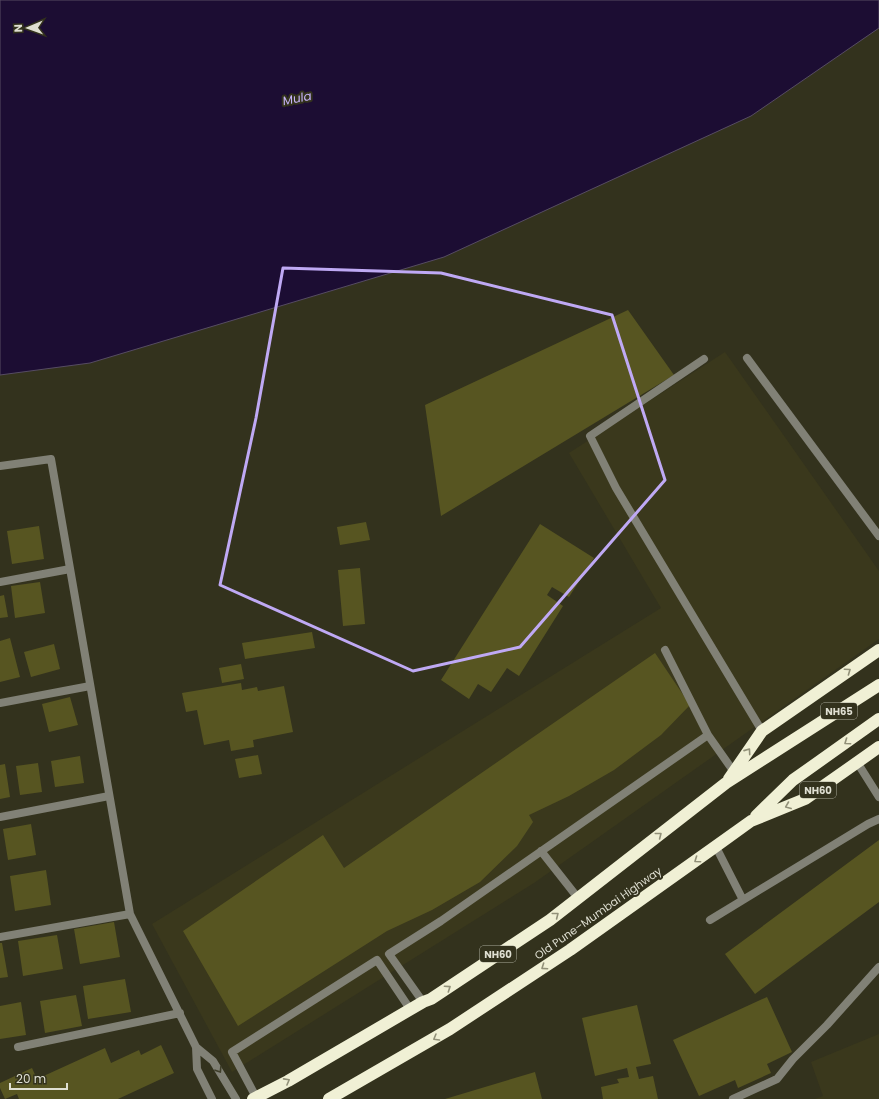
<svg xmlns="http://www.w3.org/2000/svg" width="879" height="1099" font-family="Poppins,sans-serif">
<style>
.built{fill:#3a381c}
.water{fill:#1c0d33;stroke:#564c63}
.building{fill:#575521}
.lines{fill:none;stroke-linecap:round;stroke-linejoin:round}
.lane{stroke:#818176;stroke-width:8}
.street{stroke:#818176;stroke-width:8}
.highway{stroke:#f0f0d5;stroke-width:12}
.oneway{stroke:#929179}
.oneway2{stroke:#3f3e2a}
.marked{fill:none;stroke:#bfa9f4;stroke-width:3;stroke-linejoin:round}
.labels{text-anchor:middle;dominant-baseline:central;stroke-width:4;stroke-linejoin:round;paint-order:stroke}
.shield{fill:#33321d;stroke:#abab9c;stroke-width:1}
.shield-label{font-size:10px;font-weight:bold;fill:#dfdfd2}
.street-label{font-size:11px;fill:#dfdfd2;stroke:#33321d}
.water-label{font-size:12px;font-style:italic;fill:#c8b4fc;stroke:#33321d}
</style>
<rect width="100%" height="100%" fill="#33321d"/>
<path class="built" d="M725 352 879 571V639L534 883 232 1072 152 924 661 608 569 453Z
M879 1034V1099H815L823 1096 811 1062Z"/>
<path class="water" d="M0 0H879V28L751 116 444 257 90 363 0 375Z"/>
<path class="building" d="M628 310 674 375 441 516 425 405Z
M366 522 370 540 340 545 337 527Z
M540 524 594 558 569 597 552 587 547 595 563 606 519 676 507 668 491 692 478 684 469 699 441 680Z
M39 526 44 559 12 564 7 531Z
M360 568 365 624 343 626 338 570Z
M40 582 45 613 15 618 11 586Z
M4 595 8 617 0 618V596Z
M312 632 315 648 245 659 242 643Z
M10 638 20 677 0 682V641Z
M54 644 60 669 31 677 24 652Z
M655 653 690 705 661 735 614 770 569 796 529 815 533 822 517 846 480 882 432 910 387 931 238 1026 183 931 323 835 344 868Z
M241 664 244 679 222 683 219 668Z
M241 683 242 690 257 687 258 691 284 686 293 732 253 740 254 747 231 751 229 740 204 745 197 710 186 712 182 693Z
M70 697 78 725 49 732 42 704Z
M258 755 262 774 239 778 235 759Z
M80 756 84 783 55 787 51 761Z
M38 763 42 792 20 795 16 766Z
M5 764 10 797 0 799V765Z
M31 824 36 855 8 860 3 829Z
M879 840V902L755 994 725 954Z
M46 870 51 905 15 911 10 876Z
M114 922 120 957 80 964 74 929Z
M57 935 63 969 23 976 18 941Z
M0 943H2L8 977 0 978Z
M125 979 131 1012 88 1019 83 986Z
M76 995 82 1026 45 1033 40 1001Z
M767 997 792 1052 767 1064 771 1073 738 1088 735 1080 699 1096 673 1040Z
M21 1002 26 1035 0 1039V1006Z
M637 1005 651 1064 636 1067 639 1079 653 1076 658 1099H603L601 1087 619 1083 617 1079 629 1077 627 1068 595 1076 582 1018Z
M161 1045 174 1073 118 1099H19L17 1094 5 1099 0 1088V1083L32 1068 37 1079 105 1048 111 1063 139 1050 141 1055Z
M535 1072 542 1099H445Z"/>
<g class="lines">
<path class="lane" d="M747 358 879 536
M704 359 590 436 616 488 762 731
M665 650 708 735
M857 762 879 797
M716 847 743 900
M541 851 578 898
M710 920 868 824 879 819
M423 1002 389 954 441 921 708 735 734 772
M256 1097 232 1052 377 960 410 1009
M733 1099 777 1079 793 1059 827 1025 879 967"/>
<path class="street" d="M0 466 51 459 130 914 196 1047 197 1069 212 1099
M0 582 70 569
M0 703 90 686
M0 817 109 796
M0 937 130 914
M18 1047 180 1013
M196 1047 213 1061 236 1099"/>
<path class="highway" d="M729 779 762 731 879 650
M756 816 793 780 879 719
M253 1099 288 1081 423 1002 431 999 550 920 726 783 879 685
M329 1099 450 1029 570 950 712 849 751 821 805 799 879 747"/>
</g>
<defs><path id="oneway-chevron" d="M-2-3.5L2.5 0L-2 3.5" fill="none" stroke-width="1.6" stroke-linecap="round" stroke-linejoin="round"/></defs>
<g class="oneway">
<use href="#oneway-chevron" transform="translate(848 671) rotate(-35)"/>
<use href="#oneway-chevron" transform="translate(847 742) rotate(145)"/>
<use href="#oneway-chevron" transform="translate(748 751) rotate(-55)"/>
<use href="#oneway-chevron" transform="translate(788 806) rotate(158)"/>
<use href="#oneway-chevron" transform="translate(659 835) rotate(-38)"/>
<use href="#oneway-chevron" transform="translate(697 860) rotate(145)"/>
<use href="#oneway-chevron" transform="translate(556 915) rotate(-38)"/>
<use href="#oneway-chevron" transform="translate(544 967) rotate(146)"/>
<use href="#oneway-chevron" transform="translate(448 988) rotate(-34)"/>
<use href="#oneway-chevron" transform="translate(436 1038) rotate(150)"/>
<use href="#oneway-chevron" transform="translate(287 1081) rotate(-29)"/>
</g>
<use class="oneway2" href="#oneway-chevron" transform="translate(219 1070) rotate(58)"/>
<path class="marked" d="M283 268 441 273 612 315 665 480 520 647 413 671 220 585 256 418Z"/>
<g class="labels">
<g class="shield">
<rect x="821" y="703" width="36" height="16" rx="3"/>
<rect x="800" y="782" width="36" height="16" rx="3"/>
<rect x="480" y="946" width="36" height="16" rx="3"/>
</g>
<g class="shield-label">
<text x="839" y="711">NH65</text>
<text x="818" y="790">NH60</text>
<text x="498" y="954">NH60</text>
</g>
<g class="street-label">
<text transform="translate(598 913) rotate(-35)">Old Pune–Mumbai Highway</text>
</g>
<g class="water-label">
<text transform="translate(297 98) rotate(-11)">Mula</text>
</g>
</g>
<g transform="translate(28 28) rotate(268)" stroke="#33321d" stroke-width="3" paint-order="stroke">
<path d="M0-3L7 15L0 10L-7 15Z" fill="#dfdfd2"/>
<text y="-6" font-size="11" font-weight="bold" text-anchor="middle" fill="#dfdfd2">N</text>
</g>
<path d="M10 1083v6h57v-6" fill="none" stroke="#dfdfd2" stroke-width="2"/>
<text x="16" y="1083" font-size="12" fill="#dfdfd2" stroke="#33321d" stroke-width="3" paint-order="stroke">20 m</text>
</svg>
